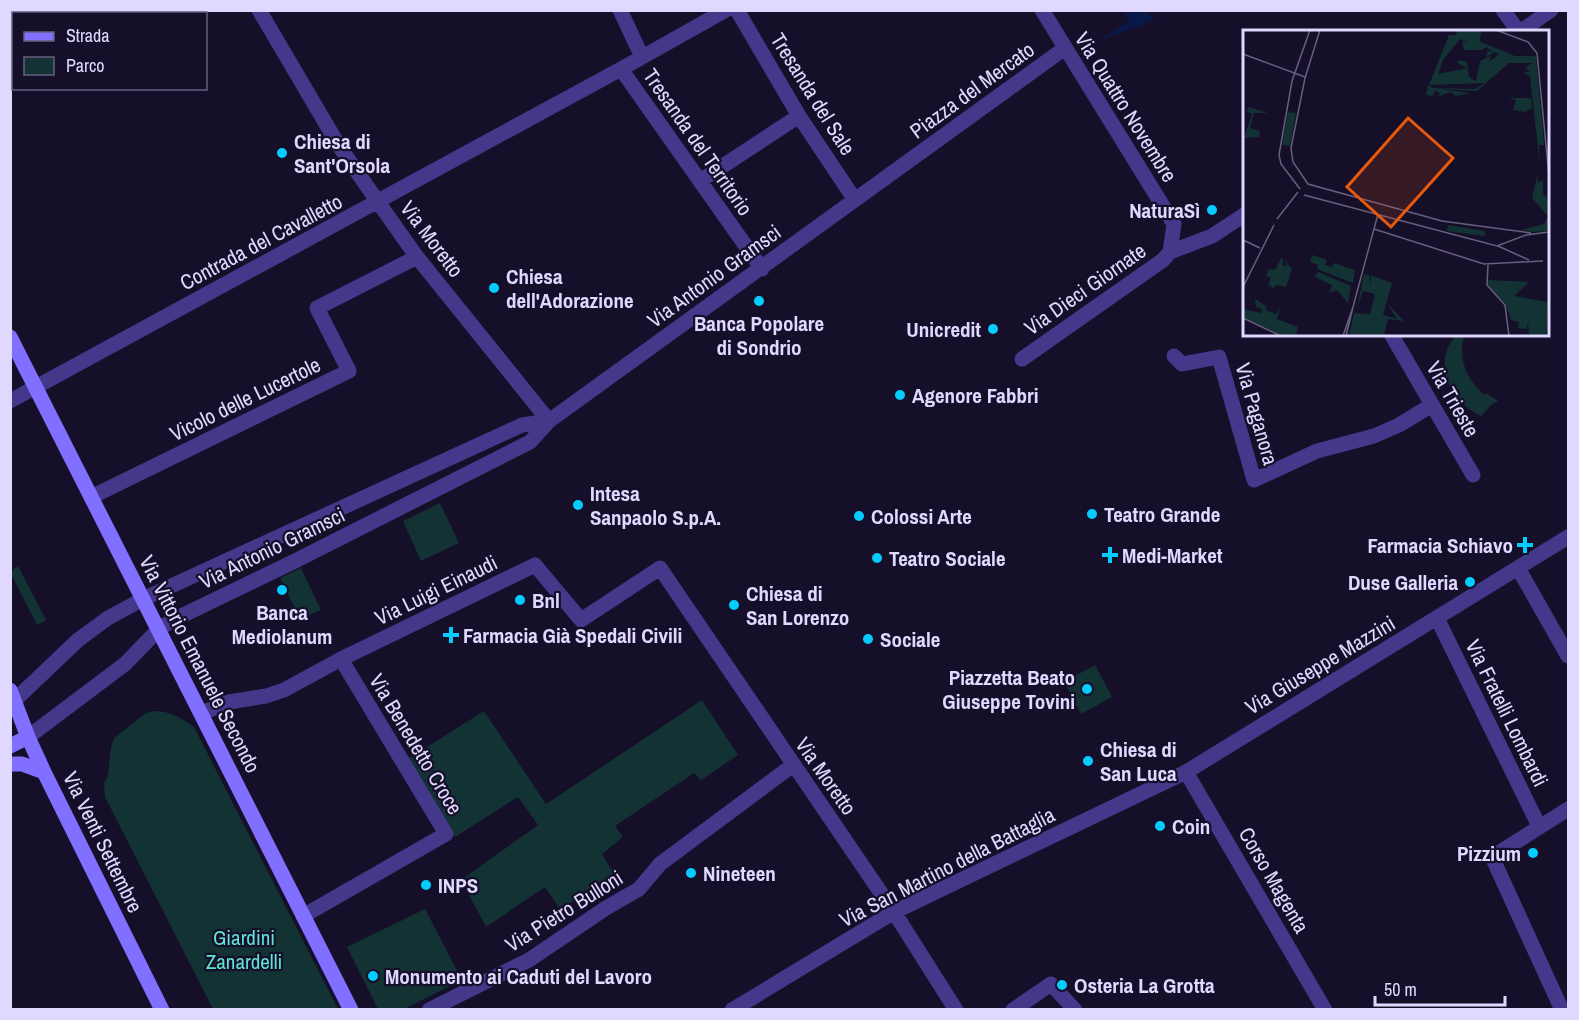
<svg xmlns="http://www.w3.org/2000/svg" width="1579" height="1020" font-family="'Archivo Narrow',sans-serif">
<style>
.green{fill:#123234}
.water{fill:#081949}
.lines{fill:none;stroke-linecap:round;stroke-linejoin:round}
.street{stroke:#44388a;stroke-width:15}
.secondary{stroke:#816fff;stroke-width:15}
.poi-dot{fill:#04ccff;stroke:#160f2a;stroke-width:2}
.labels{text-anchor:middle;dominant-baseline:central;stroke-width:4.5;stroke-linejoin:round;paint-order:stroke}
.street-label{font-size:21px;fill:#e0d8ff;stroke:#160f2a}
.poi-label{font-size:21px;font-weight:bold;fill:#e0d8ff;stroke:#160f2a;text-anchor:start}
.park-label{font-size:21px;fill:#5de5d1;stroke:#160f2a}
.inset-road{fill:none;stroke:#675f7f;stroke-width:1.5}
.view{fill:#e8590c;fill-opacity:0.15;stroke:#e8590c;stroke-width:3}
.inset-edge{fill:none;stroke:#e0d8ff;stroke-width:3}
</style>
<rect width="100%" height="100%" fill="#160f2a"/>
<path class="green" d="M179 11 180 13 24 14 22 11Z
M1456 335H1464C1458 359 1466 379 1484 395L1486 393 1498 401 1491 405 1481 416C1450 401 1431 365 1456 335Z
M440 503 459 543 421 561 403 521Z
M18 566 46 620 37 625 11 574V571Z
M301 568 321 610 300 619 280 578Z
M1095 665 1112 697 1081 714 1064 682Z
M702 700 738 755 701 780 694 773 615 826 623 837 602 854 615 876 560 909 545 887 486 927 461 880 538 825 518 797 455 837 408 759 484 711 546 804Z
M154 711C171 711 181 718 194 727L338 1009H213L105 797 104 783 108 775 111 747 114 738 146 713Z
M425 909 462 980 404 1009H378L347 947Z"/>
<path class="water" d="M1124 11H1147L1154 20 1099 41 1129 21Z"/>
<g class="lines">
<path class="street" d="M259 10 339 146 378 202 417 257 549 421
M620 10 642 57
M737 10 799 116 855 200
M1503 10 1519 32
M1520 32 1551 10
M621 69 762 269
M700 181 799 116
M1170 252 1212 236 1244 215
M1391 334 1473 475
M1174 356 1182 364 1219 357 1254 480 1317 451 1374 436 1399 425 1432 405
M1022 359 1163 260 1170 252 1174 224 1042 10
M10 401 621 69 726 10
M91 497 349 371 317 308 417 257
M1518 568 1568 656
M1437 618 1539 826
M15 700 78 640 108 618 143 599 522 425 549 421
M202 713 229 702 266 696 284 690 341 659 535 565 581 620 660 568 894 912 956 1010
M28 737 125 664 159 629 173 620 295 561 530 442 549 421 1065 48
M1186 772 1325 1010
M303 916 446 834 341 659
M429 1010 529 960 606 908 639 889 660 864 793 765
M732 1010 894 912 1186 772 1568 537
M1013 1010 1051 984 1075 1010
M1562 1010 1492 857 1568 809"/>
<path class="secondary" d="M10 337 351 1010
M10 690 28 737 44 772 162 1010
M10 746 28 737
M10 764H22L44 772"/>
</g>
<g class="poi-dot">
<circle cx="282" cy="153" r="6"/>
<circle cx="1212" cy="210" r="6"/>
<circle cx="494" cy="288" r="6"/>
<circle cx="759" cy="301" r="6"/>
<circle cx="993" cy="329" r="6"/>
<circle cx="900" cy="395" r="6"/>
<circle cx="578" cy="505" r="6"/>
<circle cx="1092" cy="514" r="6"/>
<circle cx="859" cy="516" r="6"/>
<path d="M1522 536h6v6h6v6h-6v6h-6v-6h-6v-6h6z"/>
<path d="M1107 546h6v6h6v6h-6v6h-6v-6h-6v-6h6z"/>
<circle cx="877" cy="558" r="6"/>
<circle cx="1470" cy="582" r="6"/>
<circle cx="282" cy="590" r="6"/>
<circle cx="520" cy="600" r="6"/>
<circle cx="734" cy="605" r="6"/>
<path d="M448 626h6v6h6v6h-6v6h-6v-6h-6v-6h6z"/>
<circle cx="868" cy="639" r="6"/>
<circle cx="1087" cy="689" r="6"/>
<circle cx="1088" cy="761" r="6"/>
<circle cx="1160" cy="826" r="6"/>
<circle cx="1533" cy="853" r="6"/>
<circle cx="691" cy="873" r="6"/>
<circle cx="426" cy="885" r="6"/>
<circle cx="373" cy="976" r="6"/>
<circle cx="1062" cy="985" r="6"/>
</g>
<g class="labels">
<g class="street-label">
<text transform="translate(972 90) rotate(-36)">Piazza del Mercato</text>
<text transform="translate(813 94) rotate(58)">Tresanda del Sale</text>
<text transform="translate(1126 107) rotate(58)">Via Quattro Novembre</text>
<text transform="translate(698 142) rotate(55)">Tresanda del Territorio</text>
<text transform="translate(432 239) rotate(53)">Via Moretto</text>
<text transform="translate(261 242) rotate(-28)">Contrada del Cavalletto</text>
<text transform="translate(714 276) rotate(-36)">Via Antonio Gramsci</text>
<text transform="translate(1085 289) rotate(-35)">Via Dieci Giornate</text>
<text transform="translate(245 399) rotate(-26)">Vicolo delle Lucertole</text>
<text transform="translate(1453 399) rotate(60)">Via Trieste</text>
<text transform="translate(1257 414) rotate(74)">Via Paganora</text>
<text transform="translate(272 548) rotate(-26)">Via Antonio Gramsci</text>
<text transform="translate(436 590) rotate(-26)">Via Luigi Einaudi</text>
<text transform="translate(200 664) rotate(63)">Via Vittorio Emanuele Secondo</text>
<text transform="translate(1320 665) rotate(-31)">Via Giuseppe Mazzini</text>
<text transform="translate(1507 713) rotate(64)">Via Fratelli Lombardi</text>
<text transform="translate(416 744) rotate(59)">Via Benedetto Croce</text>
<text transform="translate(826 776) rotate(55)">Via Moretto</text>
<text transform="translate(103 842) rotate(64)">Via Venti Settembre</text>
<text transform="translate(947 867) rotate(-27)">Via San Martino della Battaglia</text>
<text transform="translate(1274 880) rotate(60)">Corso Magenta</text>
<text transform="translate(564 911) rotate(-32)">Via Pietro Bulloni</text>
</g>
<g class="poi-label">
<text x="294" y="141">Chiesa di<tspan x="294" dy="24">Sant'Orsola</tspan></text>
<text x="1200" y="210" text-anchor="end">NaturaSì</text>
<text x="506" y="276">Chiesa<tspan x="506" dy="24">dell'Adorazione</tspan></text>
<text x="759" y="323" text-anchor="middle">Banca Popolare<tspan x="759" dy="24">di Sondrio</tspan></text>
<text x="981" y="329" text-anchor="end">Unicredit</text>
<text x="912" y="395">Agenore Fabbri</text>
<text x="590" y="493">Intesa<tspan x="590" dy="24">Sanpaolo S.p.A.</tspan></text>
<text x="1104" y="514">Teatro Grande</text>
<text x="871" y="516">Colossi Arte</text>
<text x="1513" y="545" text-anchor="end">Farmacia Schiavo</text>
<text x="1122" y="555">Medi-Market</text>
<text x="889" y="558">Teatro Sociale</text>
<text x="1458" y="582" text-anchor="end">Duse Galleria</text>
<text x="746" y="593">Chiesa di<tspan x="746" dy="24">San Lorenzo</tspan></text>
<text x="532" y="600">Bnl</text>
<text x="282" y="612" text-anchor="middle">Banca<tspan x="282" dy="24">Mediolanum</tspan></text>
<text x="463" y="635">Farmacia Già Spedali Civili</text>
<text x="880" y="639">Sociale</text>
<text x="1075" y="677" text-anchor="end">Piazzetta Beato<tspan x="1075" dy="24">Giuseppe Tovini</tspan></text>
<text x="1100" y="749">Chiesa di<tspan x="1100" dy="24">San Luca</tspan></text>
<text x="1172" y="826">Coin</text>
<text x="1521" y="853" text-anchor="end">Pizzium</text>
<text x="703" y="873">Nineteen</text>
<text x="438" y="885">INPS</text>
<text x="385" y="976">Monumento ai Caduti del Lavoro</text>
<text x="1074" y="985">Osteria La Grotta</text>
</g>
<g class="park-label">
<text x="244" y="937">Giardini<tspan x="244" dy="24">Zanardelli</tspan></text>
</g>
</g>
<g transform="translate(1243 30)">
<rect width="306" height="306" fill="#160f2a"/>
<path d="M214 0H239L236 11 272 26H293L301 115H296L297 136 287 46 280 43 287 42 282 37 290 33H266L234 61 194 59 228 63 213 66 207 62 195 67 197 63 192 61 189 66 183 65 185 55 189 58 232 59 242 53 186 55 206 5H213ZM217 9 227 13 219 11 221 20H238L244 17 250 23 245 21 243 28 251 22 256 24 246 32 248 26 237 31 233 51 226 47 224 32 216 30 214 33 224 38 195 44 200 30ZM265 68H288L289 79 284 80 282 87 283 82 270 80 273 70ZM5 77 25 83H11L7 98 17 101 16 107 1 108 9 84 4 82ZM45 82 53 83 47 116 39 115ZM294 146 295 153 300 150V164L306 170V201L290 202 278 200 301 194 305 186 289 168ZM205 195 242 201V206L204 201ZM69 225 84 230 82 235 89 237 91 233 112 240 110 253 74 239 75 235 67 232ZM38 228 41 230 39 236H44L42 230 49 239 43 257 33 255 31 258 25 255 28 248 23 246 26 239 32 240ZM75 242 108 256 105 273 94 260 86 263 89 255 72 247ZM121 244 126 245 128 255V245L149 253 140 285 154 289 144 273 161 291 145 289 141 304 149 306H106L111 283 127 284 132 264 120 261 114 278ZM244 250 286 252 271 266 306 272 303 306H286L285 292 284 299 275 298 276 292 268 290 262 273 247 258ZM12 269 23 276 22 280 25 276 23 280 33 284 37 277 34 289 55 297 53 304 40 306 0 287V279L18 283 19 279 13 277Z" fill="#123234" fill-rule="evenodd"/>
<path class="inset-road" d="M77 0 62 48 48 118 50 132 65 154 199 191 288 203M253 0 285 12 294 23 306 146M0 24 62 47M57 159 38 134 36 125 49 51 67 0M61 165 254 216 283 205 306 202M34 189 55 162M131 199 241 234 300 231M0 210 17 218M255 216 286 230M245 235 244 255 262 275 266 306M0 257 31 195M110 277 135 184M0 288 38 306M100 306 110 277 103 306"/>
<path class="view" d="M165 88 210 128 148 197 104 157Z"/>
<rect width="306" height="306" class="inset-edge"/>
</g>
<rect width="1579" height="1020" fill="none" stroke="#e0d8ff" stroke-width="24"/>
<rect x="12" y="12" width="195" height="78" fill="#160f2a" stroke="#675f7f" stroke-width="1.5"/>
<rect x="24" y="32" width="30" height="9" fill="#816fff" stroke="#675f7f" stroke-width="1.5"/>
<text x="66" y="42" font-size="18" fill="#e0d8ff">Strada</text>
<rect x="24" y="57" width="30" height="18" fill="#123234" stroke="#675f7f" stroke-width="1.5"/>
<text x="66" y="72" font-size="18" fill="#e0d8ff">Parco</text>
<path d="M1375 996v9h130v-9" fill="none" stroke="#e0d8ff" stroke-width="3"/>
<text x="1384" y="996" font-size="18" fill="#e0d8ff" stroke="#160f2a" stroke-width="4.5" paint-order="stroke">50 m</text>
</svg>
